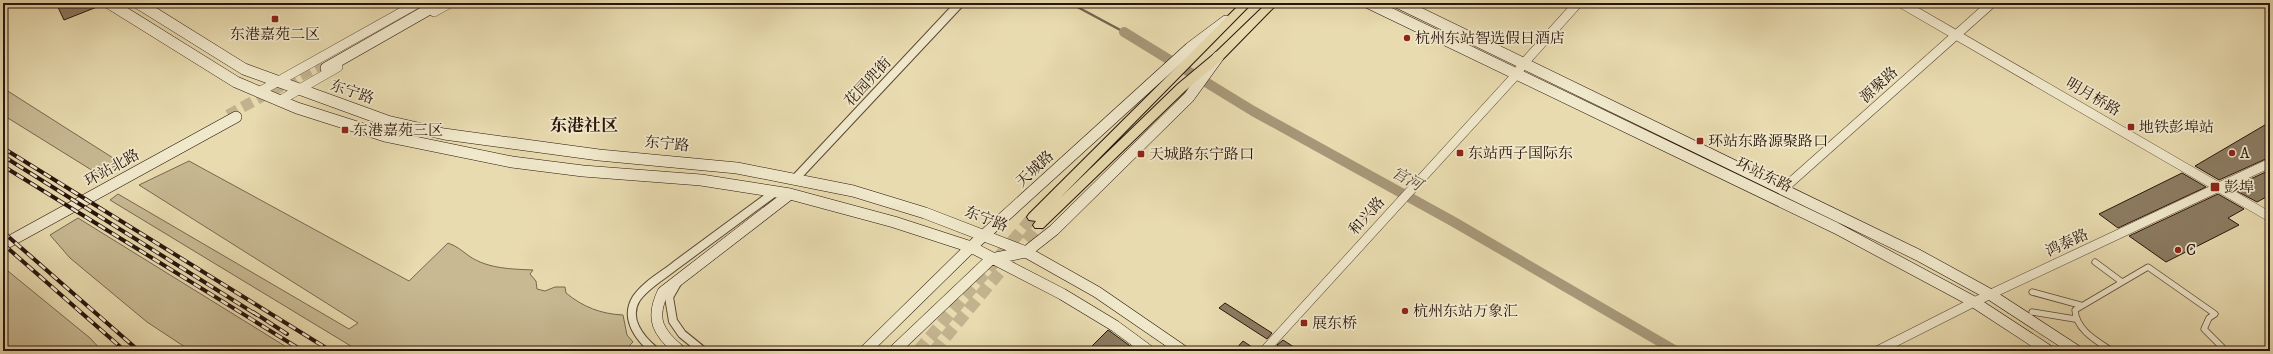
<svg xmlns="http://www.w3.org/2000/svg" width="2273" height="354" font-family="'IM FELL DW Pica','Noto Serif SC',serif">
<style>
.green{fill:#c8b993;stroke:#786650}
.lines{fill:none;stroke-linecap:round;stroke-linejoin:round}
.stream{stroke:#75634d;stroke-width:2.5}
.canal{stroke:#a79778;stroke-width:10}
.building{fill:#8c7b61;stroke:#29140c}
.secondary-tunnel{stroke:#c2b38e;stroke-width:11;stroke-dasharray:11 5.5;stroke-linecap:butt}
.primary-tunnel{stroke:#c2b38e;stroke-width:12;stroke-dasharray:12 6;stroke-linecap:butt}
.pedestrian-casing{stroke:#594635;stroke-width:7}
.minor-casing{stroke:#594635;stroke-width:10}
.tertiary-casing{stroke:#594635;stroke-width:10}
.secondary-casing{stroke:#29140c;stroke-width:12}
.primary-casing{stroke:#29140c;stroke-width:2}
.pedestrian{stroke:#f0e8cb;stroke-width:5.5}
.minor{stroke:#f0e8cb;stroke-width:8}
.tertiary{stroke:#f0e8cb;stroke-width:9}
.secondary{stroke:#f0e8cb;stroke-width:11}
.primary{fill:#e8dbaf;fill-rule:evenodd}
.rail-casing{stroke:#29140c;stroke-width:4}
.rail{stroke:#f0e8cb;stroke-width:2.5;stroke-dasharray:8;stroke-linecap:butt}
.poi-dot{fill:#8f2418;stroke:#f0e8cb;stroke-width:1.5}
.labels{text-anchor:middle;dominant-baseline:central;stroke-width:3.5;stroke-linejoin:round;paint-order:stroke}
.poi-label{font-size:15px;fill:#29140c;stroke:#f0e8cb;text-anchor:start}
.street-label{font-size:15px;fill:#29140c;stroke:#f0e8cb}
.water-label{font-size:16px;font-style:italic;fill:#5b4837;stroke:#f0e8cb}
.quarter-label{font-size:17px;font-weight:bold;fill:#29140c;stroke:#f0e8cb}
</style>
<rect width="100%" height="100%" fill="#e8dbaf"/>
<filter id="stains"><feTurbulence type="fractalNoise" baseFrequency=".005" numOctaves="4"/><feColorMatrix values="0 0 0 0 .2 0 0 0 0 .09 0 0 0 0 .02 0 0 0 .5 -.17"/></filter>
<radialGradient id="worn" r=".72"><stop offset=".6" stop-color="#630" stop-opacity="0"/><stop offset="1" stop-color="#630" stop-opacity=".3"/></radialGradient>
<path class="green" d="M3 88 121 163 98 174 3 115Z
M189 161 409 281 448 243C457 246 462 251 469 256 488 269 512 269 533 270L530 274 536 281 537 289 545 291 555 287H565L566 293C583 307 601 314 623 315L627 335 633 342 624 351H359L110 200 118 194 349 329 358 323 139 185Z
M78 218 293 351H191L147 322 70 258 50 235Z
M3 267 90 338 102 351H3Z"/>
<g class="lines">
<path class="stream" d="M1070 3 1124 32"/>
<path class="canal" d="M1124 32 1253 111 1454 222 1676 351"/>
</g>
<path class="building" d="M56 3H102V5L64 20Z
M2270 122V157L2219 180 2195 166Z
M2270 170V195L2257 202 2231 188Z
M2182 173 2206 187 2118 228 2099 214Z
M2218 194 2244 209 2228 218 2239 225 2166 262 2129 236Z
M1225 303 1272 333 1267 339 1219 308Z
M1108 330 1111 332 1137 351H1098L1091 347Z
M1283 340 1300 351H1287L1277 345Z
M1243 341 1258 351H1234Z"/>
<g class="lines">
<path class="secondary-tunnel" d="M228 115 322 64"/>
<path class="primary-tunnel" d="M918 351 1033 217
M934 351 1039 225"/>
<g class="pedestrian-casing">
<path id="pedestrian" d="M2095 262 2122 282
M2032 292 2080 305
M2032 312 2075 319
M2112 351C2097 341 2076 330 2075 310L2148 267 2215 314 2209 318 2204 329 2226 351"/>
</g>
<g class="minor-casing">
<path id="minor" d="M794 180 960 3
M677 283 669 297 673 321 682 334 703 351
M655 351C640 339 624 319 636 299 645 285 664 275 676 265 709 241 742 216 775 192"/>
</g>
<g class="tertiary-casing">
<path id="tertiary" d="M1901 3 2270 217
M434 12 450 3
M259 92 418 3
M279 101 338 67
M1783 189 1992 3
M1264 351 1516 75 1523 64 1578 3
M1877 351 1974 302 2270 163"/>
</g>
<g class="secondary-casing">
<path id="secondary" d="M109 3 236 82 297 108 385 136 512 162 583 171 701 180 790 194 894 222 971 247 1062 294 1115 326 1149 351
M138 3 244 69 387 121 444 134 599 155 737 168 853 191 925 213 1026 252 1097 292 1183 351
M1369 3 1836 228 1974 302 2049 351
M1399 3 1918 255 1991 295 2077 351
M326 68 440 3
M3 245 236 117
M680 351C658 333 650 319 663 292L790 194
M865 351 971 247 1190 48 1226 21
M894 351 991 259 1026 252 1054 230 1189 97 1218 57"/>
</g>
<g class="primary-casing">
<path id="primary" d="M1241 3H1252L1061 197 1178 84 1214 54 1267 3H1278L1222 60 1186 90 1043 228H1035L1033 225 1036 221 1029 220 1027 217 1029 214Z"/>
</g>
<use href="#pedestrian" class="pedestrian"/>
<use href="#minor" class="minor"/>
<use href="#tertiary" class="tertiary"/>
<use href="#secondary" class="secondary"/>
<use href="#primary" class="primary"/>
<g class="rail-casing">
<path id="rail" d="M3 148 331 351
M3 156 257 315
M3 166 303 351
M3 232 139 351
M3 244 125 351
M253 312 287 334"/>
</g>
<use href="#rail" class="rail"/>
</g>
<g class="poi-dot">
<rect x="271" y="15" width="8" height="8" rx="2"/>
<circle cx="1407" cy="38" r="4"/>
<rect x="2127" y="123" width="8" height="8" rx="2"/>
<rect x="341" y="126" width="8" height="8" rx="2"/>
<rect x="1696" y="137" width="8" height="8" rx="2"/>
<rect x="1456" y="149" width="8" height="8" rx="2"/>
<circle cx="2232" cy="153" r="4"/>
<rect x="1137" y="150" width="8" height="8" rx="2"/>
<rect x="2210" y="182" width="10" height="10" rx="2"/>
<circle cx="2178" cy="250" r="4"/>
<circle cx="1405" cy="311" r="4"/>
<rect x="1300" y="319" width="8" height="8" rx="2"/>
</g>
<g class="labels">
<g class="poi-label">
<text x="275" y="34" text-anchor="middle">东港嘉苑二区</text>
<text x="1415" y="38">杭州东站智选假日酒店</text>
<text x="2139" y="127">地铁彭埠站</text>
<text x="353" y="130">东港嘉苑三区</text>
<text x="1708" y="141">环站东路源聚路口</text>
<text x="1468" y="153">东站西子国际东</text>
<text x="2240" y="153">A</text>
<text x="1149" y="154">天城路东宁路口</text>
<text x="2224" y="187">彭埠</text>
<text x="2186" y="250">C</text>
<text x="1413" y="311">杭州东站万象汇</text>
<text x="1312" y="323">展东桥</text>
</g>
<g class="street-label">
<text transform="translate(868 82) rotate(-47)">花园兜街</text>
<text transform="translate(1879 85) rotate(-42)">源聚路</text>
<text transform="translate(352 92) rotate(19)">东宁路</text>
<text transform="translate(2093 97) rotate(30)">明月桥路</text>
<text transform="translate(667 144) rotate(5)">东宁路</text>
<text transform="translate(112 168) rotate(-29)">环站北路</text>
<text transform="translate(1035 169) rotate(-43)">天城路</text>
<text transform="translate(1764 175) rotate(26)">环站东路</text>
<text transform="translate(1367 216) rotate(-48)">和兴路</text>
<text transform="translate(986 219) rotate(21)">东宁路</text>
<text transform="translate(2067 243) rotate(-25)">鸿泰路</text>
</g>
<g class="water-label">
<text transform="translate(1407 179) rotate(29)">官河</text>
</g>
<g class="quarter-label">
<text x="584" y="126">东港社区</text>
</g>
</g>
<rect width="2273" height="354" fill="none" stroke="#e8dbaf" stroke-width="16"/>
<rect x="4" y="4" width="2265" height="346" fill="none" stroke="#29140c" stroke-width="2"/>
<rect x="8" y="8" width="2257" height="338" fill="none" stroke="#29140c"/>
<rect width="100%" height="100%" filter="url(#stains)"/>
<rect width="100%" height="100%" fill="url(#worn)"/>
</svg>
